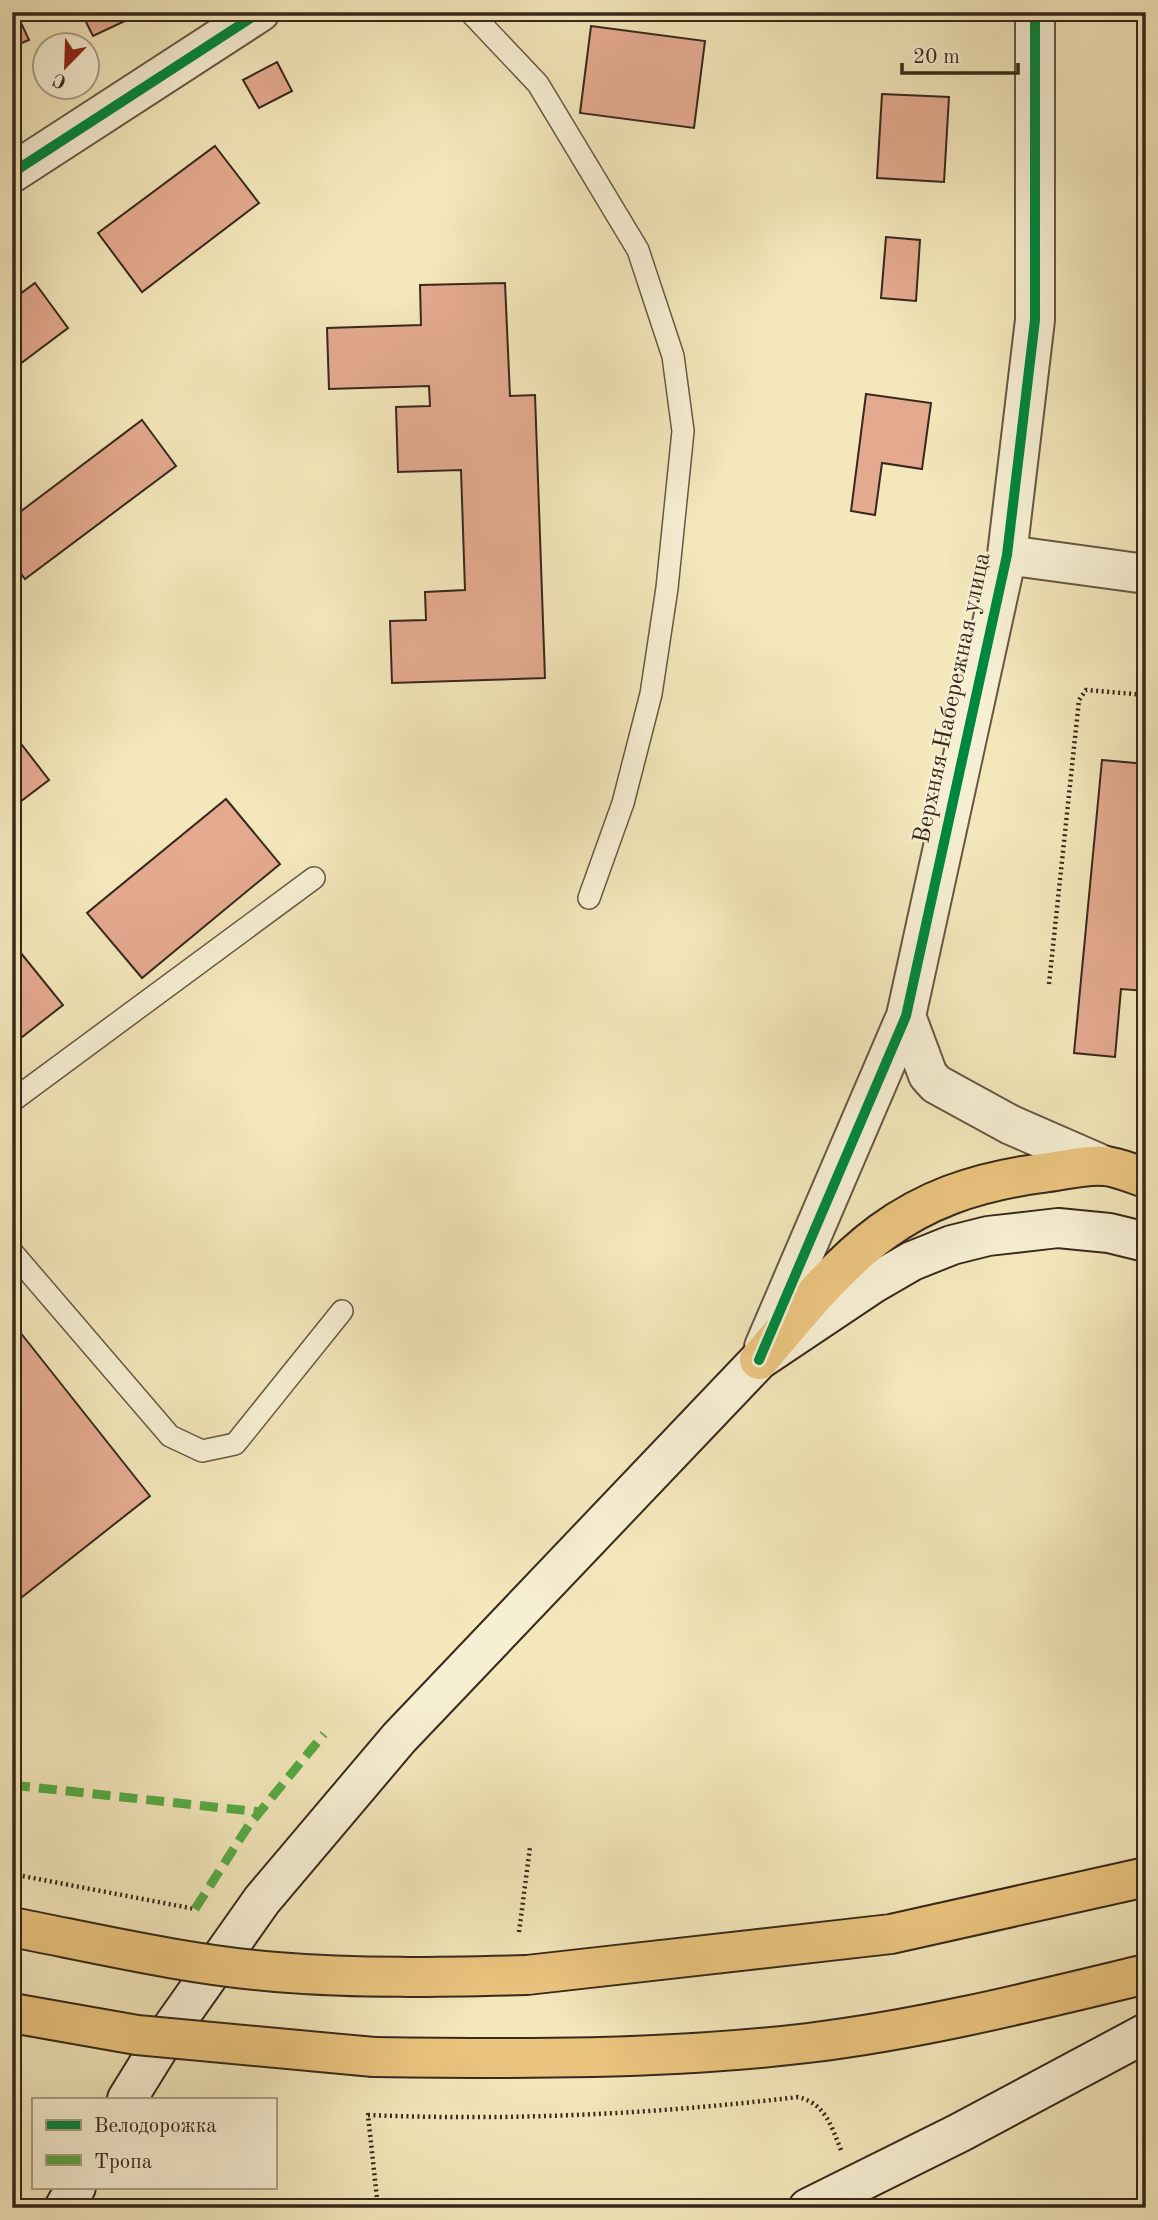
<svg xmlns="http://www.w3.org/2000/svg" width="1158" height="2220" font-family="'Old Standard TT',serif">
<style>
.building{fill:#e4aa90;stroke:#37281b;stroke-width:2}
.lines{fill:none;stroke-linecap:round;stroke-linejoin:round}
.lane-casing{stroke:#665843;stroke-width:24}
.street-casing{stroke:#665843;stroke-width:42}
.secondary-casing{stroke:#37281b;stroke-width:42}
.primary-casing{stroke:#37281b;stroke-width:42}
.path{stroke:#37281b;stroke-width:4.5;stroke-dasharray:2 3.5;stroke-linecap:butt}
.lane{stroke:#f7efd3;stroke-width:21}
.street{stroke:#f7efd3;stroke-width:38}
.secondary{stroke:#f7efd3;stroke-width:38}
.primary{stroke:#eac47e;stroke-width:38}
.primary-bridge-casing{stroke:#37281b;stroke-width:42;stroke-linecap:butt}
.primary-bridge{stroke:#eac47e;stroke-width:38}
.quiet{stroke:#55aa43;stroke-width:9;stroke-dasharray:18 9;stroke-linecap:butt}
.cycleway-casing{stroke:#f7efd3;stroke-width:15}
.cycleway{stroke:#00873e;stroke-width:10}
.labels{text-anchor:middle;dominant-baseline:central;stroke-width:5;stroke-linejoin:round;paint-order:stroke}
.street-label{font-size:24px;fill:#37281b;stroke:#f7efd3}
</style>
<rect width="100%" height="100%" fill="#f3e7bb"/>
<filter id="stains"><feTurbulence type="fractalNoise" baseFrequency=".00286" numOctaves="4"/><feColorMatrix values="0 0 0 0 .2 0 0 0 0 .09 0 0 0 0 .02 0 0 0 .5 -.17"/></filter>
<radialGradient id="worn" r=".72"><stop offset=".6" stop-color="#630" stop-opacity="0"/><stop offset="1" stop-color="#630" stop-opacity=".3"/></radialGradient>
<path class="building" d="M12 12H16L29 40 12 47Z
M81 12H144L93 36Z
M591 26 705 41 694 128 580 113Z
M277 62 292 91 259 108 243 80Z
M882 94 949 97 944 182 877 178Z
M215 146 259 203 142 292 98 233Z
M886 237 920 240 916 301 881 298Z
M35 283 68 328 12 370V300Z
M505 283 510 396 535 395 545 678 392 683 390 621 426 620 425 592 465 590 461 470 398 472 396 407 430 406 429 386 329 389 327 328 421 325 420 285Z
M866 394 931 403 922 469 882 463 875 515 851 511Z
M142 420 176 466 25 579 12 562V518Z
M12 732 49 780 12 808Z
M1102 760 1146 764V991L1121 989 1115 1057 1074 1053Z
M226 799 280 864 142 978 87 913Z
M12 942 63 1005 12 1045Z
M12 1322 150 1496 12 1605Z"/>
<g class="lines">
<g class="lane-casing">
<path id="lane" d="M470 12 538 84 638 250 673 356 683 431 667 588 651 694 623 803 589 898
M12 1101 314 878
M12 1252 170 1436 202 1451 235 1444 342 1311"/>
</g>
<g class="street-casing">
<path id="street" d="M12 173 260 12
M1007 555 1146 574
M906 1016 928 1075 936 1084 1011 1125 1105 1166
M764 1347 906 1016 1007 555 1035 320V12"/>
</g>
<g class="secondary-casing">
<path id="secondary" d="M127 2099 166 2036 262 1900 399 1738 759 1360 874 1283 912 1261 952 1245 988 1236 1058 1228 1109 1233 1146 1242
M64 2208 76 2187
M808 2208 959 2133 1146 2033"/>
</g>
<g class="primary-casing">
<path id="primary" d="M759 1360C847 1255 897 1192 1042 1173 1061 1171 1085 1164 1105 1166 1118 1167 1133 1174 1146 1178
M527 1975 891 1934 1146 1877
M374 2057C519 2059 664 2060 808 2043 923 2029 1034 2001 1146 1974"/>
</g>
<path class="path" d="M1049 984 1079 700 1086 690 1146 695
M12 1874 195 1909
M519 1932 530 1847
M378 2208 368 2115C513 2121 655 2114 798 2097 826 2104 831 2126 841 2150"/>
<use href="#lane" class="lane"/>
<use href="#street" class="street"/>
<use href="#secondary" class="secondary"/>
<use href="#primary" class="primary"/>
<g class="primary-bridge-casing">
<path id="primary-bridge" d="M12 1927C99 1944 188 1965 276 1972 360 1979 443 1977 527 1975
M12 2013 137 2035 374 2057"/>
</g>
<use href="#primary-bridge" class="primary-bridge"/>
<path class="quiet" d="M12 1785 260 1812
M195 1909 249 1825 324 1734"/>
<g class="cycleway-casing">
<path id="cycleway" d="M12 173 260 12
M759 1360 906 1016 1007 555 1035 320V12"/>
</g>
<use href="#cycleway" class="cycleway"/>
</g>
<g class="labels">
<g class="street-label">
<text transform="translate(953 698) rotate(-78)">Верхняя Набережная улица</text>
</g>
</g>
<rect width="1158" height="2220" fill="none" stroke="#f3e7bb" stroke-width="42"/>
<rect x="14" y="14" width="1130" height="2192" fill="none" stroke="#37281b" stroke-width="3.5"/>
<rect x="21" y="21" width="1116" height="2178" fill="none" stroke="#37281b" stroke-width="2"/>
<rect x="32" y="2098" width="245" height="91" fill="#f7efd3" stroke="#aa9f89" stroke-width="2"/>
<rect x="46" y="2120" width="35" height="10" fill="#00873e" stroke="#aa9f89" stroke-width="2"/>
<text x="94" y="2132" font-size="21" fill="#37281b">Велодорожка</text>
<rect x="46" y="2155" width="35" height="10" fill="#55aa43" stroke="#aa9f89" stroke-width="2"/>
<text x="94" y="2168" font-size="21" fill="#37281b">Тропа</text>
<g transform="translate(66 66) rotate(203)"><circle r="33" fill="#f7efd3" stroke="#aa9f89" stroke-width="2"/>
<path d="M0-5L12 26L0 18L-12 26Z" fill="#8f2418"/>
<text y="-10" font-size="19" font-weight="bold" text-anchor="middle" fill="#37281b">С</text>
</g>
<path d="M902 63v10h116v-10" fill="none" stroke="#37281b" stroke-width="3.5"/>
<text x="913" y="63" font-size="21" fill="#37281b" stroke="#f7efd3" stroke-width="5" paint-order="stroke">20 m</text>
<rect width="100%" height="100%" filter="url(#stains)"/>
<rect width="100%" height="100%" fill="url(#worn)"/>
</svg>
